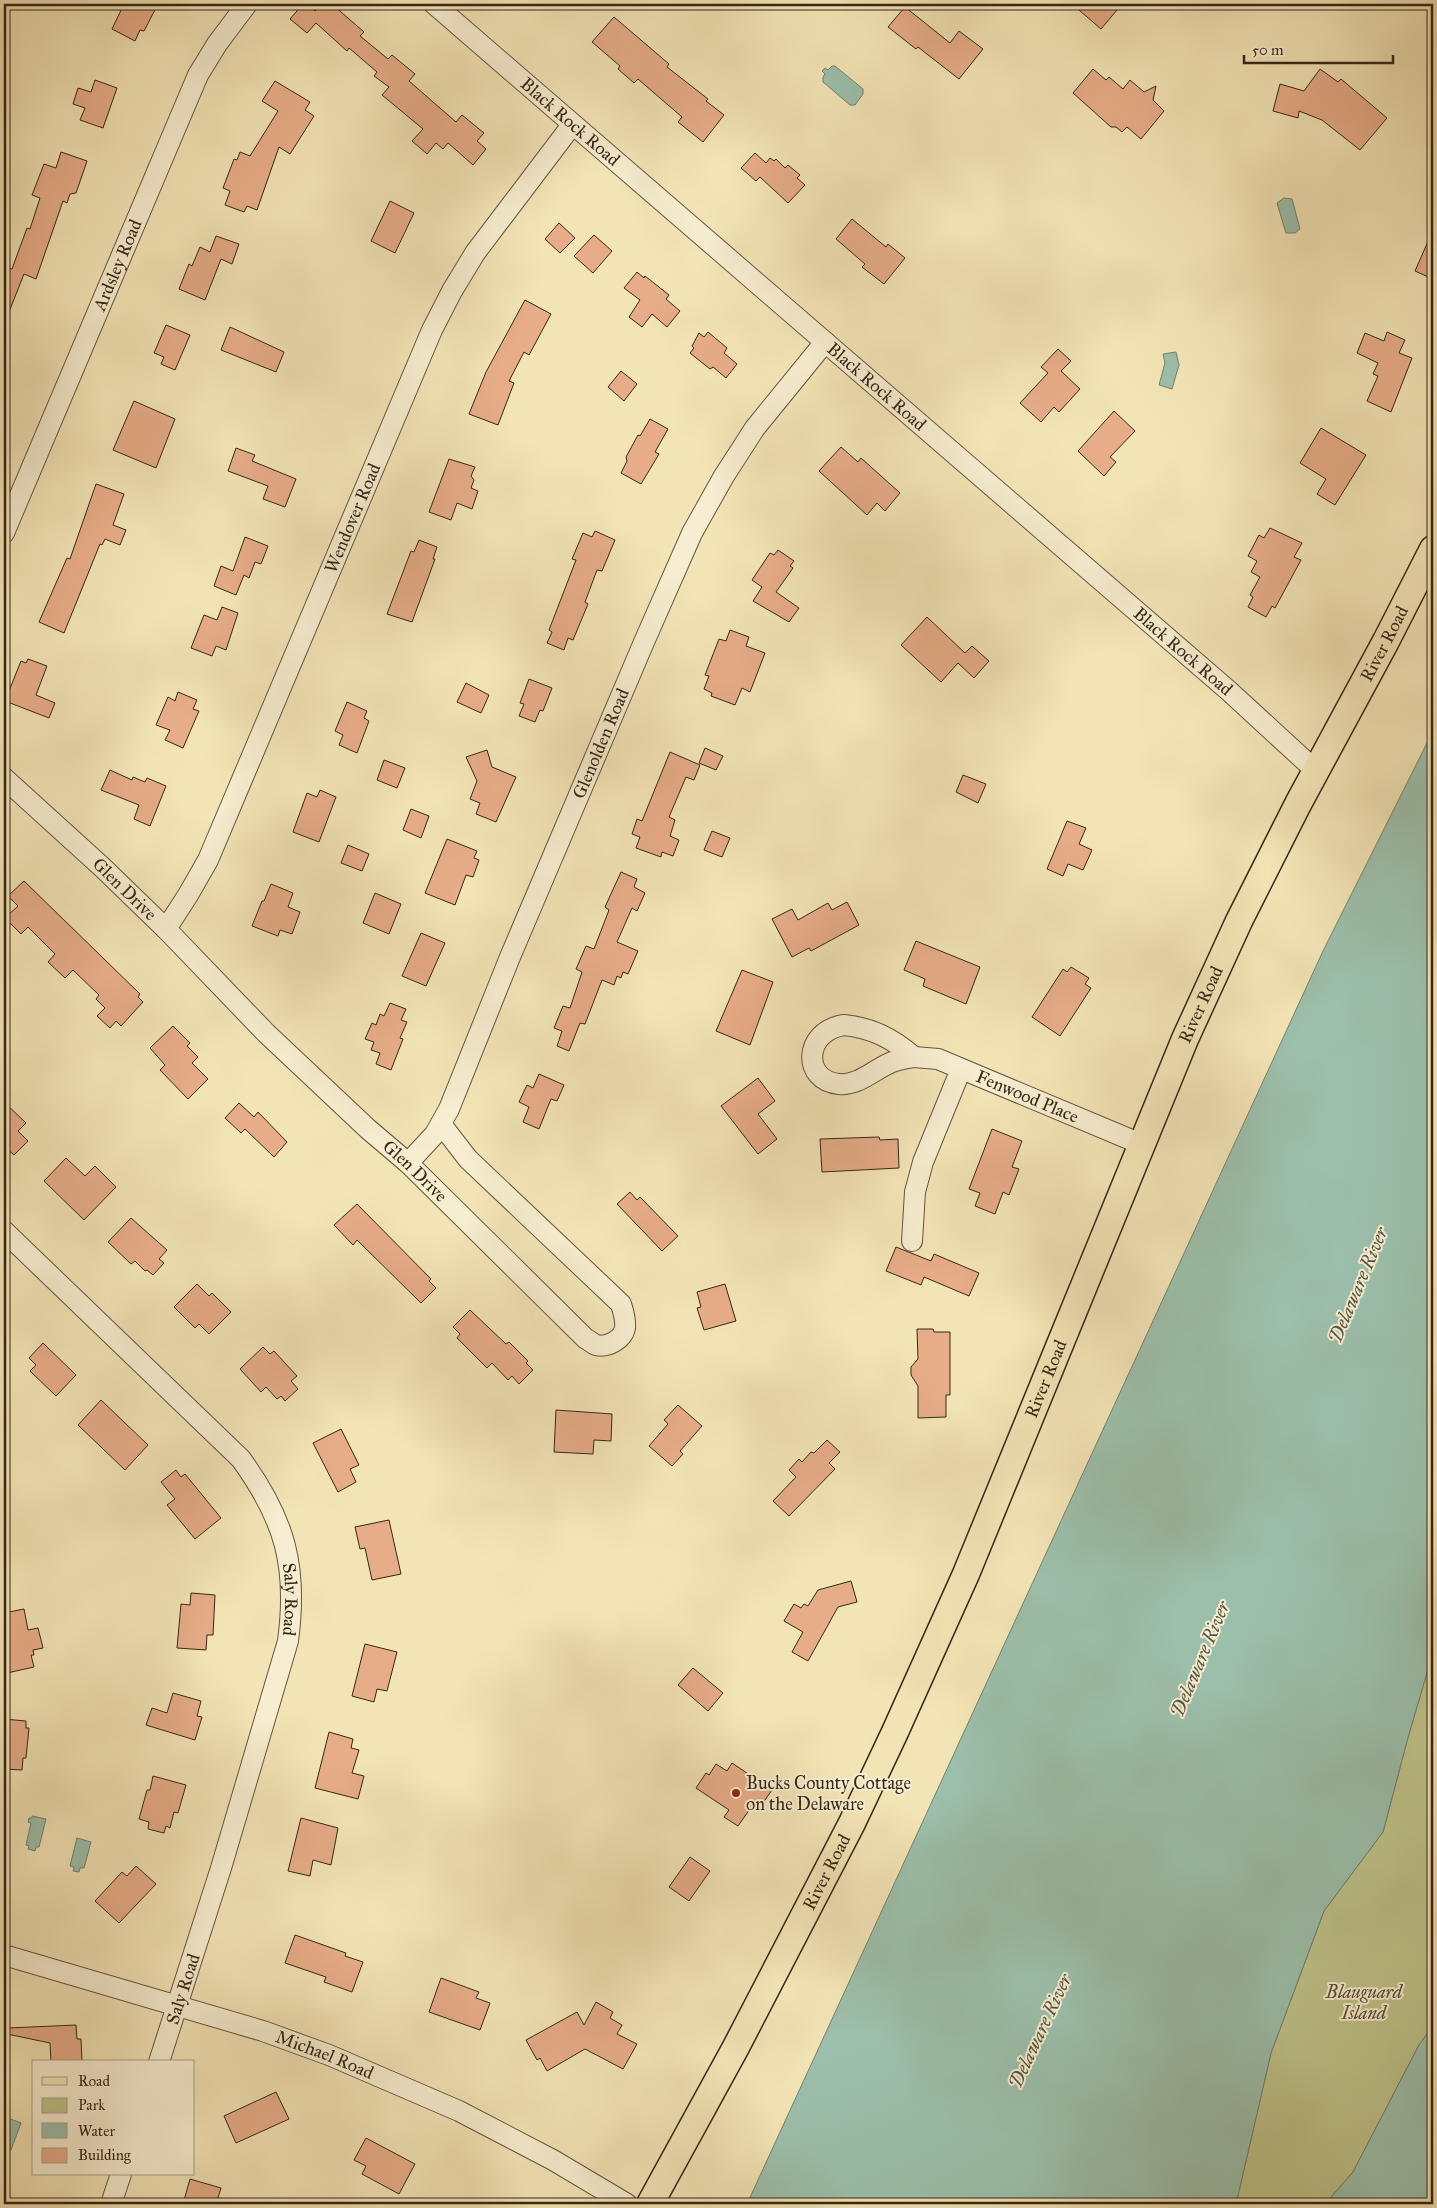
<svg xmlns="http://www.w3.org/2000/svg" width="1437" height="2208" font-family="'IM FELL Great Primer',serif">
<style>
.green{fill:#bfc38b;stroke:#7a7551}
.water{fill:#9cbfab;stroke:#738270}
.building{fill:#e7ad88;stroke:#352717}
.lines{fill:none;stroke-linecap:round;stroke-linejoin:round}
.minor-casing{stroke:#64563f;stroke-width:22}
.major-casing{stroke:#352717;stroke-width:29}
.minor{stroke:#f7edd0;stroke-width:20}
.major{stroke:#f3e4b6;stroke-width:26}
.poi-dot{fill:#8f2418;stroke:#f7edd0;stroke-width:2}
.labels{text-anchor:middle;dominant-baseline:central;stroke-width:4;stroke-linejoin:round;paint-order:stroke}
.street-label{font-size:18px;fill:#352717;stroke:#f7edd0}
.poi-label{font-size:18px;fill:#352717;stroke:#f7edd0;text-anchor:start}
.park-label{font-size:18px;font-style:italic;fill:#584e34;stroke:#f7edd0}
.water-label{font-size:19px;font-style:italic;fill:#545543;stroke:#f7edd0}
</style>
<rect width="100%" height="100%" fill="#f3e4b6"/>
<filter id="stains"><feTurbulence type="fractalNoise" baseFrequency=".004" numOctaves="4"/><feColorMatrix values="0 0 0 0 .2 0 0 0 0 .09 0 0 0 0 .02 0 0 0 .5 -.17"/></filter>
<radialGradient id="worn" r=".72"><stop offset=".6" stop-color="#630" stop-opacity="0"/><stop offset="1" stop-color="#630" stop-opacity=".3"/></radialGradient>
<path class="green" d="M1433 1652V2026L1419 2045 1353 2172 1325 2204H1236L1271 2053 1324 1911 1383 1832 1407 1741Z"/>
<path class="water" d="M832 66H835L863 89V94L855 105H850L823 82V77L825 74 822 71 825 68 828 70Z
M1284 198 1292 199 1300 229 1295 233H1286L1277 203Z
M1176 352 1179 365 1172 389 1159 385 1165 363 1163 354Z
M1433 731V1652L1407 1741 1383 1832 1324 1911 1271 2053 1236 2204H747L1323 951Z
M32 1816 46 1819 39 1847H36L35 1851 28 1849 29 1846 26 1845 31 1823 28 1822 29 1818H32Z
M77 1838 91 1842 84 1868H80L79 1872 73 1871 74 1867 70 1866Z
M1433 2026V2204H1325L1353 2172 1419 2045Z
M8 2118 21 2123 11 2150 8 2149 7 2151 4 2150V2129Z"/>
<path class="building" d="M124 4H158L144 31 140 30 135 41 112 29Z
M303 4H308L315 11 321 5 326 10 332 4 364 32 360 36 388 59 392 55 415 74 409 81 456 122 462 115 484 133 477 141 486 149 473 165 448 143 443 149 436 143 427 154 412 141 423 129 382 95 389 87 374 76 377 72 349 48 347 51 316 23 307 33 290 19Z
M1072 4H1122L1101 29Z
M905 7 950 43 959 31 983 49 959 79 918 47 916 49 888 27Z
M614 17 669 64 667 67 708 99 706 101 724 115 703 142 678 122 682 117 638 79 634 83 618 69 620 66 592 42Z
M1093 69 1106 80 1109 77 1123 89 1130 80 1144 92 1156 86 1153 100 1164 111 1141 139 1127 127 1122 132 1116 127H1111L1073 93Z
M1320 69 1338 82 1341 79 1387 118 1360 150 1322 120 1299 111 1298 118 1273 111 1280 84 1304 91Z
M95 80 117 88 103 128 80 120 85 108 73 104 78 88 91 92Z
M275 81 310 102 305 110 314 116 290 154 279 147 257 210 247 206 244 212 225 205 230 191 223 188 234 159 237 160 240 152 250 156 278 111 262 101Z
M61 152 87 161 76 193 70 194 67 203 63 201 36 279 24 274 5 322H4V266L12 269 27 228 30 229 40 198 32 195 44 164 56 168Z
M755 153 766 163 770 158 774 161 776 159 785 168 788 165 800 175 797 178 805 185 788 203 760 177 756 181 741 168Z
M390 201 414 213 395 253 371 241Z
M852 219 886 247 888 244 905 258 884 284 862 267 865 264 836 239Z
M559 223 575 238 560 253 545 239Z
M1433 230V279L1415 271Z
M594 235 612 251 593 273 574 256Z
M216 236 239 244 232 264 221 259 205 300 179 289 189 264 192 266 200 247 210 252Z
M637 272 644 278 645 276 669 295 666 299 680 311 667 327 652 314 642 327 629 317 640 300 624 288Z
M525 300 551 314 529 355 524 352 509 381 514 383 498 425 469 414 486 372Z
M166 325 190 335 175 370 161 364 164 357 154 353Z
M230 327 284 352 276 372 221 350Z
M708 332 727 348 724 353 737 364 726 378 713 367 710 369 690 353 694 348 692 346 699 333 704 337Z
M1387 332 1405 340 1399 353 1412 358 1391 412 1367 401 1378 376 1373 374 1378 363 1357 353 1365 333 1384 341Z
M1058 349 1071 361 1061 371 1080 389 1059 412 1054 407 1041 422 1020 403 1048 373 1041 367Z
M621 371 637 384 624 401 608 387Z
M134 401 175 419 156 468 113 450Z
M1114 411 1135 431 1110 457 1116 462 1104 476 1078 451Z
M650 419 668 429 655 452 659 454 641 484 621 473 627 461 626 457 638 435 640 436Z
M1321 428 1366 455 1335 505 1317 494 1326 479 1300 463Z
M841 447 858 462 861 458 900 493 885 511 877 503 867 515 819 471Z
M236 448 255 455 252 461 296 479 285 507 263 499 268 486 228 471Z
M449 459 475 467 471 476 474 480 471 488 478 491 472 509 457 503 451 520 429 512Z
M96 484 124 494 113 525 126 530 120 545 105 539 102 545 100 544 64 633 39 622 67 558 70 559Z
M1270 528 1302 543 1294 557 1301 560 1275 608 1272 606 1266 617 1248 607 1253 597 1250 595 1260 577 1251 572 1257 561 1248 556 1259 535 1264 538Z
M595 531 615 540 602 571 597 570 585 602 588 604 573 640 568 638 564 650 547 643 552 632 549 630 576 560 572 559 583 533 592 537Z
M245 537 268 546 261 564 255 562 249 578 244 575 236 595 214 586 221 566 233 571Z
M419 540 437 547 433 559H435L412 622 387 614 411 551 414 552Z
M778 550 794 561 790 566 793 568 776 592 799 608 789 622 753 601 762 587 752 580 770 553 774 555Z
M222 607 238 613 226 650 216 646 212 656 191 648 204 615 217 620Z
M927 617 965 653 972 646 989 661 974 678 958 663 941 682 901 645Z
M730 630 749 637 746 646 765 653 750 692 742 688 735 705 711 696 712 693 704 689 709 676 705 675 719 639 726 641Z
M28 659 47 666 36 695 55 703 49 718 5 701 21 661 26 663Z
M529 679 552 688 543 711 540 710 535 722 519 716 524 704 520 703Z
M466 683 489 695 481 713 457 702Z
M178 692 197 700 193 709 199 711 183 748 165 740 170 730 156 725 168 697 175 701Z
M347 702 367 711 364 718 369 721 357 753 339 745 343 735 335 731Z
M705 748 723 756 716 770 699 763Z
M487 750 492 767 516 777 496 822 476 814 480 803 470 799 477 781 466 757Z
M670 752 700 765 694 780 686 777 669 817 675 820 670 836 679 840 673 856 662 852 661 857 636 848 640 837 632 834 637 819 642 821Z
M384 760 405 768 397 788 377 780Z
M110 770 132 780 133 777 145 782 147 778 166 786 150 826 134 819 139 805 101 790Z
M963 775 986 784 978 803 956 792Z
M320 790 336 797 319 842 293 832 307 793 317 797Z
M411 809 429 816 421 838 403 830Z
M1067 821 1086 828 1079 844 1092 850 1083 870 1068 864 1063 876 1047 869Z
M712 831 730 838 722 857 704 850Z
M447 839 477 851 474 858 479 860 473 877 466 875 455 905 425 893Z
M348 845 369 854 362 871 341 863Z
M621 872 637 879 634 887 645 893 637 911 632 908 617 942 638 951 628 974 623 972 621 978 617 976 614 985 602 980 585 1024 580 1023 569 1051 557 1046 562 1031 554 1028 563 1006 570 1008 582 972 576 969 586 946 594 949 609 910 605 907Z
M24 881 140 994 138 997 143 1002 121 1026 116 1021 110 1028 97 1016 105 1008 96 999 99 995 73 970 65 978 48 962 55 954 28 927 21 934 5 918 18 906 8 896Z
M271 884 293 893 288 907 300 912 292 934 280 930 278 936 252 926 262 901H264Z
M375 893 401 904 389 934 363 923Z
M847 902 859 925 811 951 809 948 792 957 772 919 792 909 798 920 828 903 832 910Z
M421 933 445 943 426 986 402 976Z
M916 941 980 967 966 1004 923 986 925 979 904 970Z
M1071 967 1089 978 1085 984 1091 988 1060 1036 1032 1017 1063 969 1067 972Z
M742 970 773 982 750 1045 716 1031Z
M390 1003 406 1009 401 1020 407 1022 400 1038 403 1039 391 1070 376 1064 380 1053 371 1050 374 1042 365 1039 372 1023 376 1025 380 1014 384 1016Z
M173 1026 190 1043 187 1046 198 1057 192 1063 208 1079 188 1099 160 1070 165 1065 150 1048Z
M539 1074 564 1085 557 1101 551 1099 539 1129 523 1122 529 1107 519 1102 527 1085 533 1088Z
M758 1078 775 1101 758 1114 777 1139 758 1154 721 1106Z
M4 1102 26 1123 18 1131 28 1141 14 1155 4 1146Z
M239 1103 254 1117 258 1112 287 1142 274 1157 245 1129 241 1133 225 1118Z
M992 1129 1022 1141 1012 1167 1019 1169 1009 1195 1003 1192 995 1214 975 1206 980 1193 969 1189Z
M879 1137 880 1140 898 1139 899 1168 822 1172 820 1139Z
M66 1158 85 1176 95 1166 116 1187 84 1220 44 1181Z
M630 1192 637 1200 640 1197 678 1236 662 1251 617 1204Z
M357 1204 431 1279 429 1281 436 1288 421 1303 357 1240 353 1245 334 1225Z
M131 1218 167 1250 159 1259 164 1263 153 1275 147 1270 145 1271 135 1261 131 1264 108 1242Z
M896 1247 931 1261 934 1254 979 1273 969 1296 924 1277 921 1285 886 1271Z
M197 1284 209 1296 212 1293 231 1312 209 1334 199 1324 195 1328 174 1307Z
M725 1284 736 1321 704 1330 697 1308 701 1307 697 1292Z
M470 1310 506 1344 509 1342 528 1361 526 1363 533 1370 519 1384 512 1376 508 1380 492 1363 487 1368 457 1338 460 1334 453 1327Z
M917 1329H933L934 1332H950V1395H946V1417L918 1418V1386L911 1375V1367L918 1359Z
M43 1343 76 1375 56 1396 30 1371 36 1365 29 1358Z
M263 1347 270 1354 274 1351 297 1376 291 1381 298 1389 285 1401 281 1396 277 1399 266 1387 261 1392 240 1369Z
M101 1400 148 1445 125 1470 78 1425Z
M678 1405 702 1426 680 1451 683 1454 672 1466 649 1446 668 1424 664 1420Z
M556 1410 612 1414 611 1441 594 1440 593 1454 554 1452Z
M341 1429 359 1465 350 1469 356 1482 338 1492 313 1443Z
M827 1440 840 1452 829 1463 835 1469 789 1516 773 1501 796 1477 789 1470 799 1459 802 1462 811 1452 814 1453Z
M176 1470 181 1477 185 1474 221 1518 195 1539 167 1505 175 1499 161 1482Z
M389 1520 401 1574 372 1580 365 1548 360 1549 355 1527Z
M851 1581 857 1602 838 1607 808 1661 792 1652 803 1632 784 1621 794 1604 801 1608 804 1604 808 1606 818 1590Z
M191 1593 215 1595 213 1635H207L206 1650 177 1648 181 1604 190 1605Z
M24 1609 28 1630 38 1628 43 1648 33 1650 34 1655H31L34 1667 7 1673 4 1657V1613Z
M365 1644 397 1652 387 1691 377 1689 374 1702 352 1696Z
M693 1668 723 1693 708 1711 678 1685Z
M173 1693 201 1701 197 1716 202 1717 195 1740 146 1725 152 1708 167 1713Z
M4 1719 26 1721V1728H29L26 1758H23L22 1770 4 1769Z
M329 1732 353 1739 351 1748 359 1750 352 1773 364 1776 358 1799 315 1788Z
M732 1763 772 1790 758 1810 752 1806 738 1826 724 1817 729 1810 696 1788 706 1773 709 1775 716 1764 727 1771Z
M153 1776 186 1785 178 1813 174 1812 170 1828 166 1826 164 1833 148 1829 149 1822 139 1819 147 1790H150Z
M301 1818 338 1828 331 1865 313 1860 310 1876 288 1871Z
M690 1857 710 1871 689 1901 669 1887Z
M136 1866 156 1884 119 1923 95 1901 122 1872 127 1876Z
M295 1935 346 1953 345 1956 363 1962 352 1992 324 1982 326 1977 285 1963Z
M441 1978 479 1992 476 1998 490 2003 480 2030 429 2012Z
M596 2002 613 2012 610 2018 622 2025 617 2034 637 2044 623 2069 585 2049 547 2071 540 2058 537 2060 526 2040 577 2012 584 2025Z
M76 2025 77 2039H81L82 2062H51L50 2043 7 2034 8 2028Z
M276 2092 289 2119 236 2143 224 2116Z
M366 2138 415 2164 399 2194 362 2174 366 2166 354 2160Z
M190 2179 221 2188 216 2204H183Z"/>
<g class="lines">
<g class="minor-casing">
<g id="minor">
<path id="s1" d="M434 4 1229 691 1316 771"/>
<path id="s2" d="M4 533 198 75 217 44 247 4"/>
<path id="s3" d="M4 778 102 867 166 929 266 1033 368 1129 408 1163 586 1339C589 1340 593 1344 596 1345 608 1348 623 1339 625 1328 626 1319 623 1311 621 1304L468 1159 441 1124"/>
<path id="s4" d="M166 929 188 895 208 860 432 330 452 291 475 253 572 125"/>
<path d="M844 1025C872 1028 892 1038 914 1057 908 1058 901 1059 895 1061 876 1067 860 1086 839 1084 802 1081 803 1031 844 1025Z"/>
<path id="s5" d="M914 1057 938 1059 1141 1144"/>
<path id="s6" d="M408 1163 435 1134 449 1109 510 957 644 642 692 533 724 476 755 428 825 342"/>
<path id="s7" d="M4 1231 241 1459C285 1520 298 1566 288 1641L221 1868 159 2062"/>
<path d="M912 1241 915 1192 923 1162 961 1069"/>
<path id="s8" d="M4 1955 263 2031 329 2055 459 2111 553 2160 627 2204"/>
<path d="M111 2204 121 2174"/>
</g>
</g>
<g class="major-casing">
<g id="major">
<path id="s9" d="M650 2204 736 2047 852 1823 895 1732 966 1574 1185 1039 1239 921 1298 804 1386 641 1433 549"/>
</g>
</g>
<use href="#minor" class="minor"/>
<use href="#major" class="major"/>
</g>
<circle class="poi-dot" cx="736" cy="1793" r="5"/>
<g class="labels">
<g class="street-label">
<text stroke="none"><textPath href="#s1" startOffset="180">Black Rock Road</textPath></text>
<text stroke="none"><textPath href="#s2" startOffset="291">Ardsley Road</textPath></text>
<text stroke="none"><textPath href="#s1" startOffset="585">Black Rock Road</textPath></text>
<text stroke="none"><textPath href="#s4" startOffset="452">Wendover Road</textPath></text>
<text stroke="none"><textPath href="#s9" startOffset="1726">River Road</textPath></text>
<text stroke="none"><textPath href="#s1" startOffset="990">Black Rock Road</textPath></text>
<text stroke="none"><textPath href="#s6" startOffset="464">Glenolden Road</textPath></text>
<text stroke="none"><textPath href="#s3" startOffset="164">Glen Drive</textPath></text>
<text stroke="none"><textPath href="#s9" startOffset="1321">River Road</textPath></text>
<text stroke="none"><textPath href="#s5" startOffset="121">Fenwood Place</textPath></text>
<text stroke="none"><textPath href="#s3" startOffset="569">Glen Drive</textPath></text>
<text stroke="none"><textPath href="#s9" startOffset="916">River Road</textPath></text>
<text stroke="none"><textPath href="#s7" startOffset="481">Saly Road</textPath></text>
<text stroke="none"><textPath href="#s9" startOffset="376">River Road</textPath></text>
<text transform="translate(183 1989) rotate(-72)">Saly Road</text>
<text stroke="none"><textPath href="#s8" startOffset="336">Michael Road</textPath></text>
</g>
<g class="poi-label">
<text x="746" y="1783">Bucks County Cottage<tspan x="746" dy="21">on the Delaware</tspan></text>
</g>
<g class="park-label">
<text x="1364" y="1992">Blauguard<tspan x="1364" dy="21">Island</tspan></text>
</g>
<g class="water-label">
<text transform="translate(1358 1285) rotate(-67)">Delaware River</text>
<text transform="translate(1200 1659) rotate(-67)">Delaware River</text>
<text transform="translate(1040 2031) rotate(-65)">Delaware River</text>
</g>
</g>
<rect width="1437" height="2208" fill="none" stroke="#f3e4b6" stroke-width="20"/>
<rect x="5" y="5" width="1427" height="2198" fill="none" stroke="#352717" stroke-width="2.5"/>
<rect x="10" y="10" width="1417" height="2188" fill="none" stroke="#352717"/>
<rect x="32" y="2060" width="162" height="115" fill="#f7edd0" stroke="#a99e86"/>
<rect x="42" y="2077" width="25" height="8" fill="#f3e4b6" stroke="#a99e86"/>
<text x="78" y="2086" font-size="15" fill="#352717">Road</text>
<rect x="42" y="2098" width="25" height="15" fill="#bfc38b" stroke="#a99e86"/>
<text x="78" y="2110" font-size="15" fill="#352717">Park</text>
<rect x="42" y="2123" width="25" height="15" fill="#9cbfab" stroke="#a99e86"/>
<text x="78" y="2136" font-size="15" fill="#352717">Water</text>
<rect x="42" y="2148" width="25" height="15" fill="#e7ad88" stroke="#a99e86"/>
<text x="78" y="2160" font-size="15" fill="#352717">Building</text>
<path d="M1244 55v8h149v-8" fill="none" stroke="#352717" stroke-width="2.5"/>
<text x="1252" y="55" font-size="15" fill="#352717" stroke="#f7edd0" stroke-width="4" paint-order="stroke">50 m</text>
<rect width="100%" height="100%" filter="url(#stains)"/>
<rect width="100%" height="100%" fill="url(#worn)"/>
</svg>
